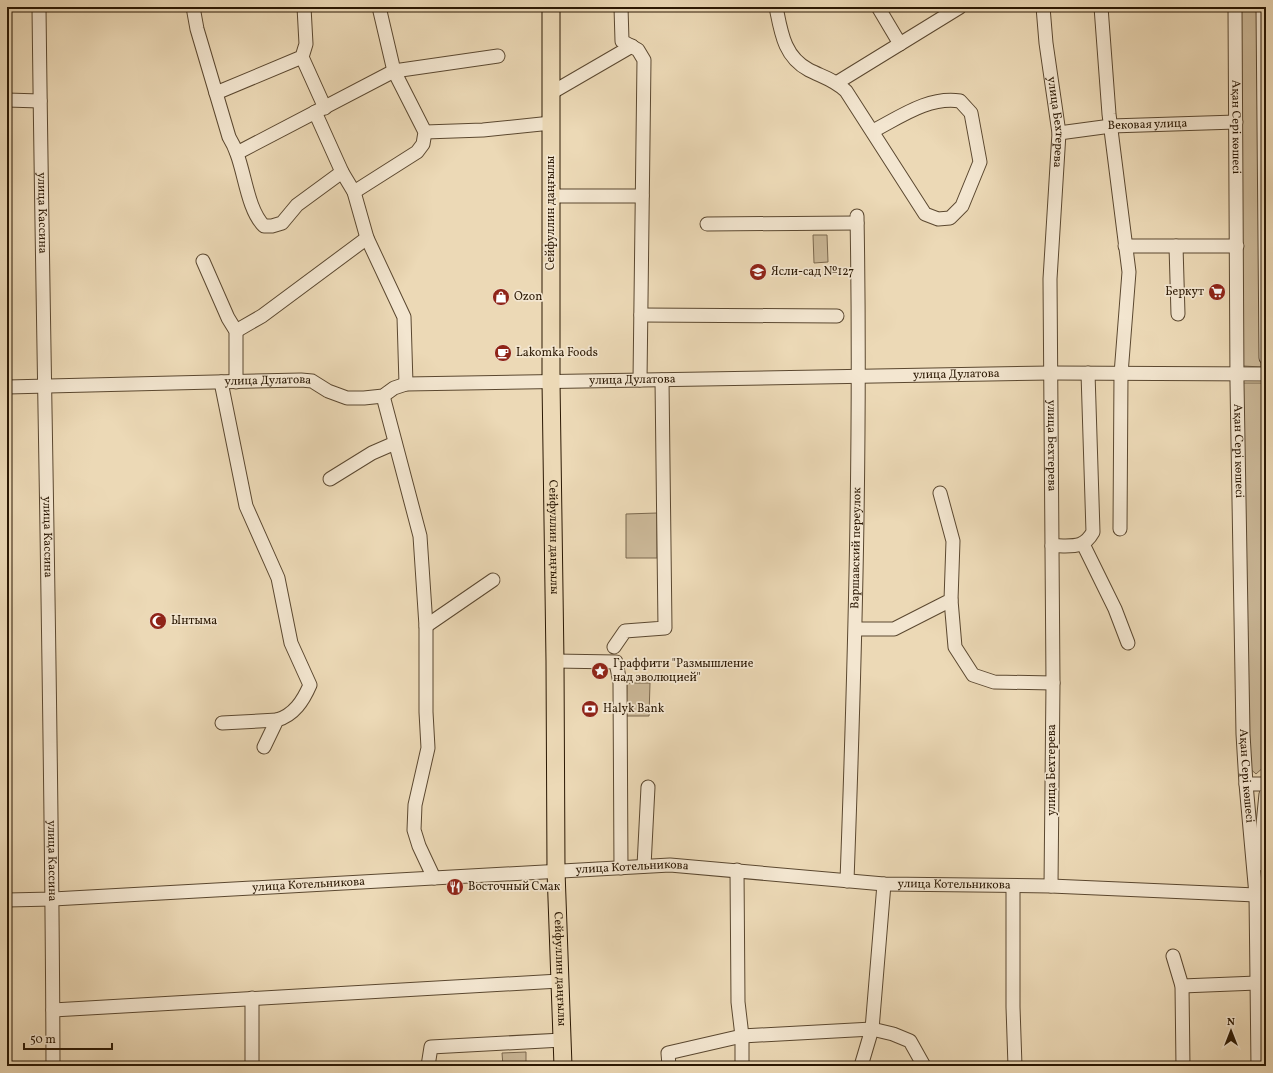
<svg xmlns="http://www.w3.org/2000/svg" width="1273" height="1073" font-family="Vollkorn,serif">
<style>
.green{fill:#cbb898;stroke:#7b684e}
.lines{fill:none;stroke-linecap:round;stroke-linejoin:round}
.minor-casing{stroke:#5b4830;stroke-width:15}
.major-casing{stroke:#2b1803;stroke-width:19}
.minor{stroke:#f3e6d0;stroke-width:13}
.major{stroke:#ecd9b6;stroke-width:17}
.labels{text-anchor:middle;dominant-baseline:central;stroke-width:3.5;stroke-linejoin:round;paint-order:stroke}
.street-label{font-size:12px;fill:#2b1803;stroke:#f3e6d0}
.poi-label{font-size:12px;fill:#2b1803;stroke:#f3e6d0;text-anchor:start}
</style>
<rect width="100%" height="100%" fill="#ecd9b6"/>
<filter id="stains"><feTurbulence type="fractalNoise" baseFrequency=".005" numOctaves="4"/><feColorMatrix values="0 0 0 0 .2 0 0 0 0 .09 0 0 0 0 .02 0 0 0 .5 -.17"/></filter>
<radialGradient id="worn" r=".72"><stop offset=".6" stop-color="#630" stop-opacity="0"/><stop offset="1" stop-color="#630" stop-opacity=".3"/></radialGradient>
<path class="green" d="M1239 7H1258L1261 367 1243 366Z
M813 235H827L828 262 814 263Z
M1237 383H1266V765L1256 774 1245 764Z
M657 513V558H626V514Z
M627 683H650L649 716H626Z
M526 1052V1066H503L502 1053Z"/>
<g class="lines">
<g class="minor-casing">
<g id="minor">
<path id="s1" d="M39 7C43 360 52 713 53 1066"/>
<path d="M193 7 197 29 229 137C232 142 235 148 237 154 245 175 248 210 264 226H272L282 223 297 205 342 172"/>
<path d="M621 7 622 41 638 50 644 60 640 380"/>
<path d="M776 7C781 32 784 57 809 70 823 77 835 80 846 91L925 214 938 219 950 218 962 206 980 162 971 113 960 101C929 96 900 117 873 131"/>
<path d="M878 7 900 44"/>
<path id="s2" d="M1043 7 1046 43 1059 133 1050 279 1053 683 1051 886"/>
<path d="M1101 7 1109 114 1129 272 1121 374 1120 529"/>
<path id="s3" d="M1235 7 1237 383 1243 734 1246 784 1256 895 1258 1066"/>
<path d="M1263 7 1266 358"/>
<path d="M302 57 325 108"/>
<path d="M838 82 960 7"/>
<path d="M216 93 302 57 306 44 304 7"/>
<path d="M551 93 632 46"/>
<path d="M7 100 40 101"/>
<path d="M315 112 342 172 354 192 367 238 404 317 406 384"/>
<path d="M425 132 483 130 551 123"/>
<path id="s4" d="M1059 133 1111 126 1236 122"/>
<path d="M237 153 394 71 498 56"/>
<path d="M354 192 417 152 423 144 425 132 394 71 379 7"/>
<path d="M552 196H642"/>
<path d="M707 224 857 223"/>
<path d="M1125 246H1237"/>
<path d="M1176 246 1178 314"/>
<path d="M203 261 228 318 236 331V382"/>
<path d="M641 315 837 316"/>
<path d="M236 331 262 316 367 238"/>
<path d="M221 382 246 506 278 578 291 643 310 685C303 701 294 715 277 720L264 747"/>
<path id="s5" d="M7 387 301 380 312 381 328 391 347 398H364L383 396 394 388 406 384 1051 373 1266 374"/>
<path d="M383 396 420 536 426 626V712L428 748 415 805 414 830 419 846 434 878"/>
<path d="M330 479 372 453 395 443"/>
<path d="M1083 544 1115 609 1128 643"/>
<path d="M1052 546C1071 545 1083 550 1093 532L1088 373"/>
<path d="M951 600 955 647 973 675 994 682 1053 683"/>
<path d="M426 626 493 580"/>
<path d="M856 629H894L951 600 953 541 940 493"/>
<path d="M614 647 625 631 665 628 662 380"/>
<path d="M555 661 616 662 620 683 621 868"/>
<path d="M222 723 277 720"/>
<path d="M1246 784H1266"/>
<path d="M1259 864 1266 794"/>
<path d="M644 866 648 787"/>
<path d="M737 870 738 1002 742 1036V1066"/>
<path id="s6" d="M847 881C855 659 861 438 857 216"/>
<path d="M1013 886V1007L1015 1066"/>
<path id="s7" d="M7 900 53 899 670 865 884 884 1051 886 1256 895"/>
<path d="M1173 956 1182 986 1183 1066"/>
<path d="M1182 986 1257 983"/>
<path d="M53 1010 559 981"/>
<path d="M252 1066V998"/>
<path d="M428 1066 431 1047 562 1040"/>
<path d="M669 1066 668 1053 742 1036 872 1029 893 1034 910 1041 924 1066"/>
<path d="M861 1066 872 1029 884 884"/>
</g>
</g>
<g class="major-casing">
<g id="major">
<path id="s8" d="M551 7V381L555 661 556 871 563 1066"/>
</g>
</g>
<use href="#minor" class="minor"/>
<use href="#major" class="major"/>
</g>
<defs>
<g id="school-disc" transform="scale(0.9)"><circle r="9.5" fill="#8f2418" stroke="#f3e6d0"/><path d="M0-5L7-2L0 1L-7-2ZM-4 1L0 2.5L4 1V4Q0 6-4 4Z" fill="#fff"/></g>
<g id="supermarket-disc" transform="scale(0.9)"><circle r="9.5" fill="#8f2418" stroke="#f3e6d0"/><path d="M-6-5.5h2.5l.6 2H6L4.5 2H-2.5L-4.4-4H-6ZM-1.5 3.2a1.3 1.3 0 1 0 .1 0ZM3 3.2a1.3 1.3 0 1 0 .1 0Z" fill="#fff"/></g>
<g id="shop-disc" transform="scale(0.9)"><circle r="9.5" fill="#8f2418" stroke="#f3e6d0"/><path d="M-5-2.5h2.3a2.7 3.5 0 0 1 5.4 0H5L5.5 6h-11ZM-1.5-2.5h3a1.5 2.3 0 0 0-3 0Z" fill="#fff"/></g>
<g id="cafe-disc" transform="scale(0.9)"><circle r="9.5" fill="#8f2418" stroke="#f3e6d0"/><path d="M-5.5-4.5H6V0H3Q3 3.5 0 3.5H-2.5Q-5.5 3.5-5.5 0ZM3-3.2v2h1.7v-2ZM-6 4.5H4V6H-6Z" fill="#fff"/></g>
<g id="mosque-disc" transform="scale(0.9)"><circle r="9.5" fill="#8f2418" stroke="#f3e6d0"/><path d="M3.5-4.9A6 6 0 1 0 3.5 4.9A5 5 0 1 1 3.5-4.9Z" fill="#fff"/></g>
<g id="sight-disc" transform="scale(0.9)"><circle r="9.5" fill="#8f2418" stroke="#f3e6d0"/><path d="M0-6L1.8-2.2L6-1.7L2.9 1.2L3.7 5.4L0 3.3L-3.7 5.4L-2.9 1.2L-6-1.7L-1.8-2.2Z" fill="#fff"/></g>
<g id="bank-disc" transform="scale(0.9)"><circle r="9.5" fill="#8f2418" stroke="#f3e6d0"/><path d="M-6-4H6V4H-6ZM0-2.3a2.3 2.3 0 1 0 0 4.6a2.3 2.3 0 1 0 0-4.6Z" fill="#fff"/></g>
<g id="restaurant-disc" transform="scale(0.9)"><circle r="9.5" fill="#8f2418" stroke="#f3e6d0"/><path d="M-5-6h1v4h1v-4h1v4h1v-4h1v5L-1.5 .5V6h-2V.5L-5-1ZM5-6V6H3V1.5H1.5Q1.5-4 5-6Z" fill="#fff"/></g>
</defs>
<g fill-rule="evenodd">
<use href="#school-disc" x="758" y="272"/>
<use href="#supermarket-disc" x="1217" y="292"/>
<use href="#shop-disc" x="501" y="297"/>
<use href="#cafe-disc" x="503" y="353"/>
<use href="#mosque-disc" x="158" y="621"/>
<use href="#sight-disc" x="600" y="671"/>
<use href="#bank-disc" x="590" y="709"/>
<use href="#restaurant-disc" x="455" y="887"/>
</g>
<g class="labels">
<g class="street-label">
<text stroke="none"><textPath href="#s2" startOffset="116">улица Бехтерева</textPath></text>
<text stroke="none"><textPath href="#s4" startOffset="89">Вековая улица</textPath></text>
<text stroke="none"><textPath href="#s3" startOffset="120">Ақан Сері көшесі</textPath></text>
<text stroke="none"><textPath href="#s1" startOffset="206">улица Кассина</textPath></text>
<text transform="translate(551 213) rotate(-90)">Сейфуллин даңғылы</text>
<text stroke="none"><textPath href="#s5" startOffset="957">улица Дулатова</textPath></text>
<text stroke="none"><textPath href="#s5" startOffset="633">улица Дулатова</textPath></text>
<text stroke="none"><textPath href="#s5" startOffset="261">улица Дулатова</textPath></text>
<text stroke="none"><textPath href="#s2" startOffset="440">улица Бехтерева</textPath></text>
<text stroke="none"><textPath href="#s3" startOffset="444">Ақан Сері көшесі</textPath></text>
<text stroke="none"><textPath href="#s1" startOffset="530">улица Кассина</textPath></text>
<text stroke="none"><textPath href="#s8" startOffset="530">Сейфуллин даңғылы</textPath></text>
<text stroke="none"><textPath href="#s6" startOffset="333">Варшавский переулок</textPath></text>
<text transform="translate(1052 770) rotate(-90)">улица Бехтерева</text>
<text stroke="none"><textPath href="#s3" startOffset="769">Ақан Сері көшесі</textPath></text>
<text stroke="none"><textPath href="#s1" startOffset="854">улица Кассина</textPath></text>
<text stroke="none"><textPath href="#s7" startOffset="626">улица Котельникова</textPath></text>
<text stroke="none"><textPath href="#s7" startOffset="302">улица Котельникова</textPath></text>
<text stroke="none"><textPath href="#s7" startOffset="949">улица Котельникова</textPath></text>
<text stroke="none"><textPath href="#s8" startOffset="962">Сейфуллин даңғылы</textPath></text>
</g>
<g class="poi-label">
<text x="771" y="272">Ясли-сад №127</text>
<text x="1204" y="292" text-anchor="end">Беркут</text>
<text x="514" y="297">Ozon</text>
<text x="516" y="353">Lakomka Foods</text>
<text x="171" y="621">Ынтыма</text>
<text x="613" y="664">Граффити "Размышление<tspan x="613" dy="14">над эволюцией"</tspan></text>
<text x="603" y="709">Halyk Bank</text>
<text x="468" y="887">Восточный Смак</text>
</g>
</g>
<rect width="1273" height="1073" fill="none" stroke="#ecd9b6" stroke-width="24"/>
<rect x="8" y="8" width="1257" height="1057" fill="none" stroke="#2b1803" stroke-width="2"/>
<rect x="12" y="12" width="1249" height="1049" fill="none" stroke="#2b1803"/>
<g transform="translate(1231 1031)" stroke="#f3e6d0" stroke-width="3" paint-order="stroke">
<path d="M0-3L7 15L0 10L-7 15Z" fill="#2b1803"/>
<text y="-6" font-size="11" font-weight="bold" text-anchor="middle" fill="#2b1803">N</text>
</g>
<path d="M24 1043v6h88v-6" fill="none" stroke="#2b1803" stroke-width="2"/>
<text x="30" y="1043" font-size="12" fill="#2b1803" stroke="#f3e6d0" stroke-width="3" paint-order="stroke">50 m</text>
<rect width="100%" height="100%" filter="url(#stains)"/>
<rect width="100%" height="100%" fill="url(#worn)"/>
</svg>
